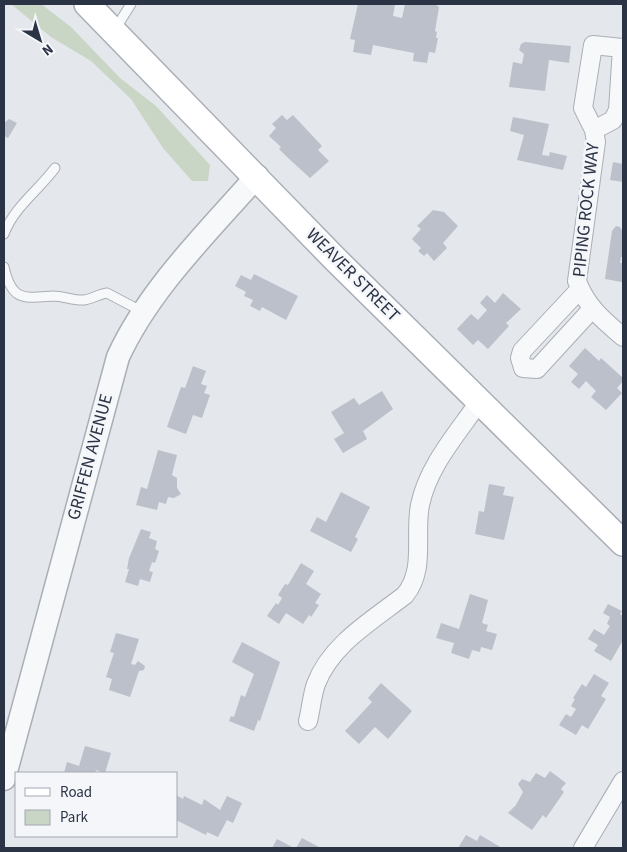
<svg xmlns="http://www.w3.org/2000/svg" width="627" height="852" font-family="'Source Sans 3',sans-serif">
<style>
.green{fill:#c9d6c5}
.building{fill:#bbc0ca}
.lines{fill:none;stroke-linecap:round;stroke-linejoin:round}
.service-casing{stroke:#a9aeb7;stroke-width:11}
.minor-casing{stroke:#a9aeb7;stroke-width:20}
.tertiary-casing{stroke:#a9aeb7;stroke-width:25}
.secondary-casing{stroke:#a9aeb7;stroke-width:28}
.service{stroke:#f7f8fa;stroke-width:9}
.minor{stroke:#f7f8fa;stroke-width:18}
.tertiary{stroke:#f7f8fa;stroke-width:22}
.secondary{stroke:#fff;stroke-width:25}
.labels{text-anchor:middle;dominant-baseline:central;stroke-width:5;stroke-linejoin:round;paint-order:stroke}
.street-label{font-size:18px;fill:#2b3445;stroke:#f4f6f9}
</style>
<rect width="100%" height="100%" fill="#e4e7ec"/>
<path class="green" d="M11 4H41L71 27 120 78 156 106 210 165 208 181H192L163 148 131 99 91 61 51 37Z"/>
<path class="building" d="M358 4H395L393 16 402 18 405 4H435L439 7 435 31 437 32 436 38H438L435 53 429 52 427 63 413 61 414 53 373 45 371 55 353 52 355 40 350 39Z
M525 42 571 46 569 63 549 60 545 91 509 87 513 62 522 64 524 54 519 50 521 44Z
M282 115 287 120 293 115 322 146 318 150 329 161 310 178 287 157 279 149 281 147 269 136 276 128 272 124Z
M513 117 549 124 542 155 549 156 550 152 567 156 563 170 517 160 524 135 510 131Z
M9 119 17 123 8 138 4 136V123Z
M613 162 623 164V182L610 180Z
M433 210 444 212 458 226 443 243 447 248 434 261 427 253 424 256 418 251 421 248 412 239 421 229 417 226Z
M616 226 620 227 623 232V257H621L620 263H623L622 282 605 279 612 231Z
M254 274 298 296 286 320 262 307 260 311 250 306 253 300 244 296 246 292 235 286 241 275 251 280Z
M503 293 521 309 506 323 509 326 488 349 478 340 473 345 457 329 471 314 478 320 487 310 480 303 487 295 495 303Z
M585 348 599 361 601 358 623 378V381L617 388 622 393 606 410 591 397 596 391 586 381 579 389 571 382 578 374 569 366Z
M193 366 206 371 201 384 207 386 204 393 210 395 202 418 193 415 186 434 167 427 181 387 185 388Z
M382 391 393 409 363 431 367 439 343 453 334 439 344 433 331 412 354 398 359 405Z
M158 450 177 455 172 475 177 478V488L181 494 174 498 168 497 166 504 159 502 157 510 136 505 141 487 147 489Z
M489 484 505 487 503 495 514 497 504 540 475 534 479 511 484 512Z
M341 492 370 507 355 537 358 539 351 552 310 531 317 517 326 522Z
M141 529 151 532 149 538 157 541 155 549 159 551 155 563 152 562 149 571 153 572 150 582 140 579 138 586 125 582 129 569H127L129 558Z
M301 563 314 571 306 584 321 594 315 603 319 605 311 617 309 615 303 624 286 613 279 624 267 616 276 603 278 605 282 598 278 595 285 584 288 585Z
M470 594 488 600 482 623 488 625 486 631 497 634 492 650 481 647 480 652 472 650 469 659 451 653 454 643 436 638 441 623 459 629Z
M608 604 622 611 620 614 623 616V640L611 661 594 651 598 645 588 639 594 629 604 635 610 626 607 624 610 617 603 613Z
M116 633 139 639 131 664 135 665 138 661 145 666 144 670 139 671 130 697 109 690 112 679 106 677 114 653 110 652Z
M242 642 280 662 260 721 258 720 254 731 229 721 231 716 234 717 241 695 245 697 254 674 232 662Z
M594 674 609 683 601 696 606 699 588 729 582 725 576 735 559 725 566 714 571 717 576 709 571 706 575 699 573 698 582 684 586 687Z
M381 683 412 711 388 739 375 727 359 744 345 731 372 702 368 698Z
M85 746 111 753 105 773 96 770 95 773H64L67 762 79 766Z
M550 771 566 783 561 789 564 792 546 818 543 815 532 830 508 813 516 805 523 792 518 784 522 779 530 782 536 773 545 778Z
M176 795 183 799 184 796 202 805 204 799 220 810 227 796 242 803 233 823 227 820 218 837 207 832 206 835 176 820Z
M466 835 477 841 480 835 502 848H458Z
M302 838 319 847 296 848Z
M277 839 294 848H272Z"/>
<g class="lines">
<g class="service-casing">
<path id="service" d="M114 31 131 4
M4 234C14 207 38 191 55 168
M4 267C12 302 24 298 53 296 64 296 74 301 84 300 92 299 99 294 107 293L143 312"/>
</g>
<g class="minor-casing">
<path id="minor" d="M594 130 613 120 618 110 622 48 593 45 583 108 594 130 596 142 577 281C586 306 603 320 623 337
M580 289 522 351 520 358 523 368 537 369 592 309
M308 721C311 709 312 695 316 684 331 644 373 620 405 595 426 569 414 536 420 505 428 466 457 434 479 402
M583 848 623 781"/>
</g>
<g class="tertiary-casing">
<path id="tertiary" d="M4 779 118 357C149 289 208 232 257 176"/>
</g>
<g class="secondary-casing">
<path id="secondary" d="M87 4 335 259 623 543"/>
</g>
<use href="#service" class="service"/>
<use href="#minor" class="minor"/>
<use href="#tertiary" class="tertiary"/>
<use href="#secondary" class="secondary"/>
</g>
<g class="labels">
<g class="street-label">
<text transform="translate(586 210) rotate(-84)">PIPING ROCK WAY</text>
<text transform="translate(353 275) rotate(45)">WEAVER STREET</text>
<text transform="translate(90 457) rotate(-75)">GRIFFEN AVENUE</text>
</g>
</g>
<rect width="627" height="852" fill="none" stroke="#2b3445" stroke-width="10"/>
<rect x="15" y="772" width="162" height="65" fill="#f4f6f9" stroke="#a4a8b1"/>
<rect x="25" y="788" width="25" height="8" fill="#ffffff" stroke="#a4a8b1"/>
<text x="60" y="797" font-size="15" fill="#2b3445">Road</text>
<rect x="25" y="810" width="25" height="15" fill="#c9d6c5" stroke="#a4a8b1"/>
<text x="60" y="822" font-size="15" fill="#2b3445">Park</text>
<g transform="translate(40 40) rotate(142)" stroke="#f4f6f9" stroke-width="4" paint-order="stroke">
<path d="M0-4L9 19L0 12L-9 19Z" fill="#2b3445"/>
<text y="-8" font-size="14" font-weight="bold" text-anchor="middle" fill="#2b3445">N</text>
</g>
</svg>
